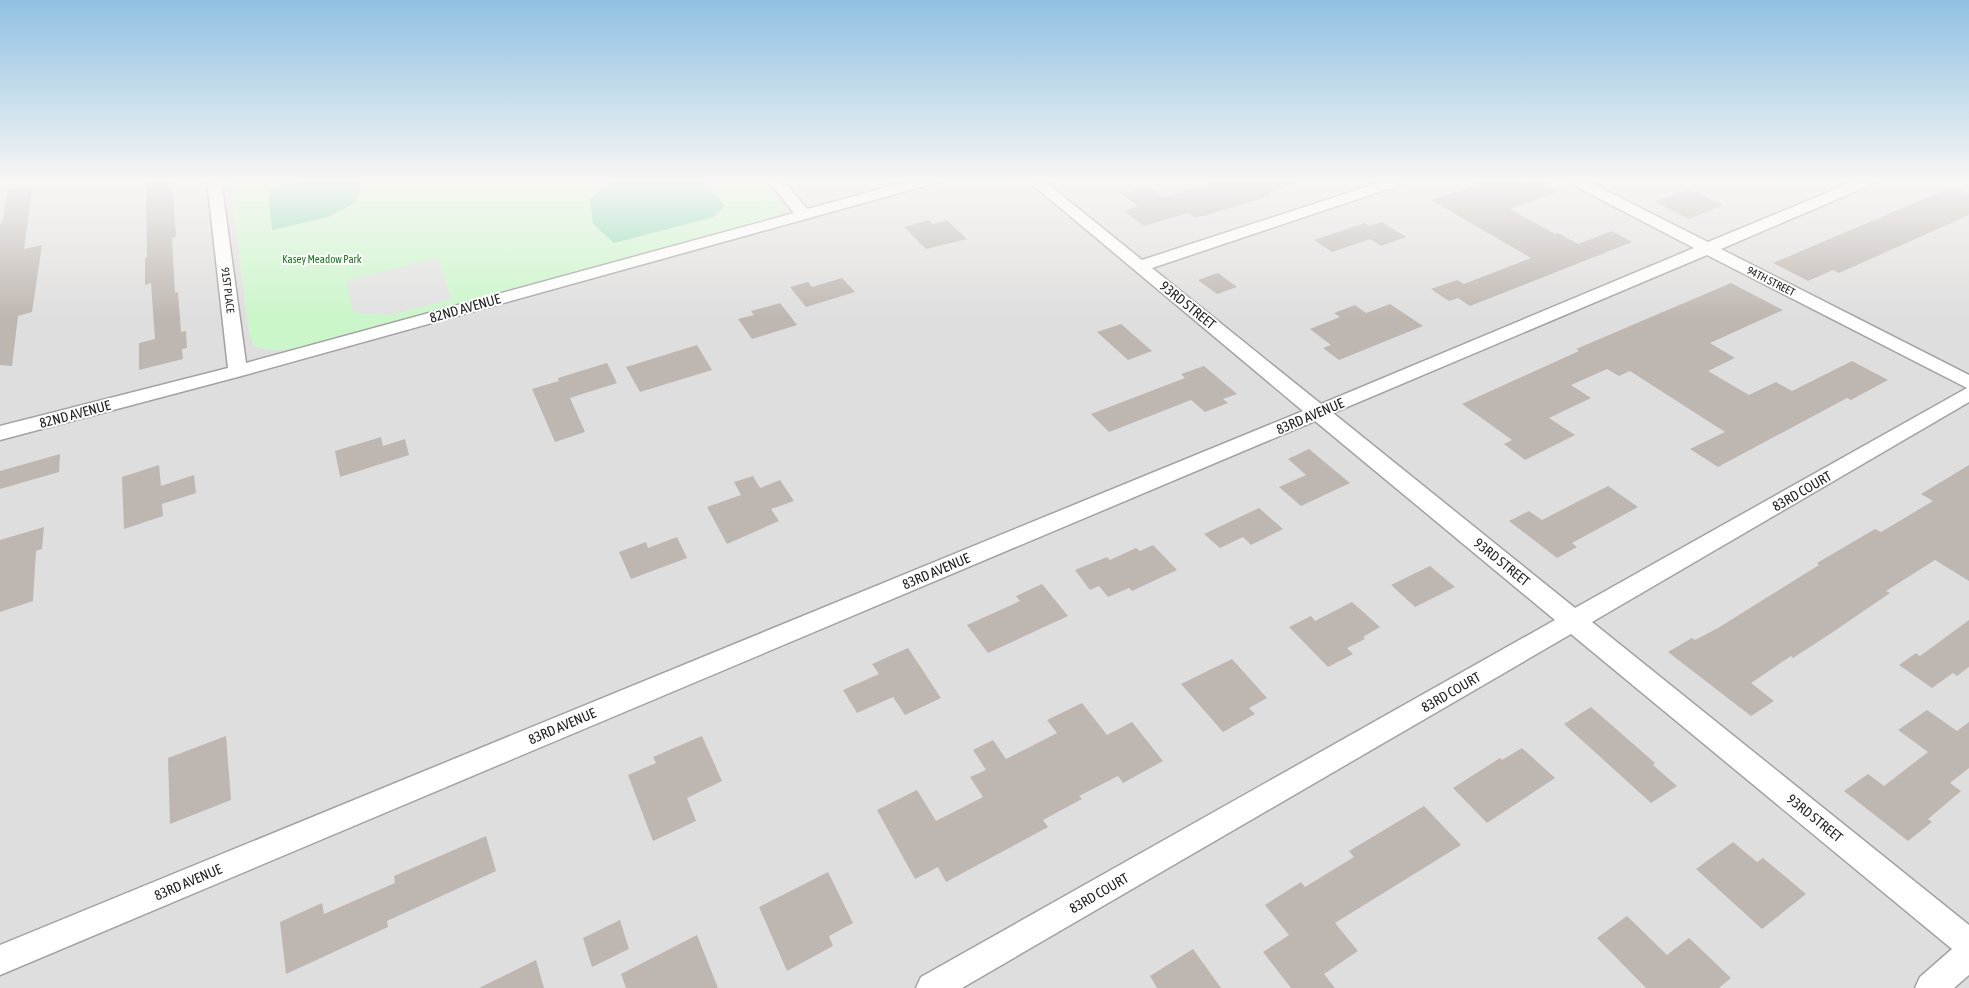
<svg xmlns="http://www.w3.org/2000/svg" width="1969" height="988" font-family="'Asap Condensed',sans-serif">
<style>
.residential{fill:#dfdede}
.park{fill:#caf6c9}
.pitch{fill:#8cd9b4}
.parking{fill:#e1e1e1}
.building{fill:#beb6b1}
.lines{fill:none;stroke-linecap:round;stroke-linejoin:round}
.street-casing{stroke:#a2a2a2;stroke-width:3}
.street{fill:#fff;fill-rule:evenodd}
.labels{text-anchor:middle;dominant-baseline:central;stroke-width:4;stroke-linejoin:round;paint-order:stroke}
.far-park-label{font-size:11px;fill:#157914;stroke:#fff}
.far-street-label{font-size:11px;fill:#212121;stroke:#fff}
.street-label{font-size:14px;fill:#212121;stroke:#fff}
</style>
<rect width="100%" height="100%" fill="#f0ede8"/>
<path class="residential" d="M0 180H230L249 333 780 201 762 180H1969V988H0Z"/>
<path class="park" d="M230 180H762L780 201 782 210 774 218 766 221 325 340C302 346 274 357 253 345L249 333Z"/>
<path class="pitch" d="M311 180H359L361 189 355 203 328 217 272 230 268 189Z
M618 180H703L725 206 714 217 614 243 593 224 590 200 609 183Z"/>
<path class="parking" d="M437 258 451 299 391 315 353 312 346 281Z"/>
<path class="building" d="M146 180H172L176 237 172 238 175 293 178 292 181 332 186 331 187 348 182 349 183 359 139 370V343L155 339 151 283 145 285V258L147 257Z
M1219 180H1296V184L1269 193 1272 195 1204 216 1194 217 1188 213 1144 226 1124 211 1138 206 1121 194 1148 186 1163 197Z
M1490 180H1539L1560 191 1510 209 1555 234 1558 233 1578 244 1612 231 1632 242 1470 306 1458 298 1449 301 1431 289 1457 280 1464 284 1531 258 1431 200Z
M33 185 24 249 42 245 32 312 18 316 12 366 0 365V223H2L8 190Z
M1952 187 1969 194V215L1839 273 1833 270 1808 281 1773 263Z
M1689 189 1723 205 1689 219 1655 202Z
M929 220 933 224 947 220 967 239 926 249 904 227Z
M1382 222 1406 237 1381 246 1370 239 1332 252 1314 240 1365 223 1369 226Z
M1218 273 1237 287 1217 294 1198 280Z
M842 278 855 292 806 307 790 287 808 282 812 287Z
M1731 283 1783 310 1710 343 1735 358 1708 371 1749 395 1776 382 1792 391 1852 361 1888 380 1851 400 1847 398 1718 467 1690 449 1725 432 1630 371 1619 376 1607 369 1571 385 1591 398 1549 418 1575 435 1525 460 1504 444 1512 440 1462 404 1579 351 1576 349Z
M780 303 797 325 752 339 738 319 754 315 751 311Z
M1390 304 1423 326 1339 360 1323 348 1331 345 1310 329 1340 317 1334 313 1355 305 1366 313Z
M1121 324 1152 351 1128 360 1097 332Z
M697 345 712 370 640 392 626 367Z
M607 363 617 383 570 398 585 432 555 442 532 389 559 381 558 378Z
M1204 366 1237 394 1223 399 1228 403 1205 412 1191 400 1109 432 1091 414 1185 378 1181 374Z
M381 437 383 446 405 439 409 455 340 477 335 451Z
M1309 449 1350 483 1301 506 1279 487 1306 475 1288 459Z
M60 454 59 472 0 489V471Z
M159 465 161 486 194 475 196 493 162 504 163 516 124 529 122 477Z
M1969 465V581L1935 560 1886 591 1890 593 1830 634 1793 658 1791 656 1751 683 1774 701 1751 716 1668 652 1692 638 1695 640 1718 628 1819 565 1817 563 1875 529 1881 532 1933 501 1921 494Z
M753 476 760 488 780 480 794 501 771 509 779 521 727 544 707 507 741 495 734 482Z
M1608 486 1638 507 1572 543 1577 547 1557 558 1509 521 1529 511 1542 520Z
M1259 508 1283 529 1251 545 1243 537 1220 548 1204 534Z
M44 527 42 549 36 551 33 601 0 612V540Z
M677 537 687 558 631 579 619 552 646 542 648 548Z
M1153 545 1177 570 1132 591 1129 588 1108 597 1099 586 1090 590 1075 570 1107 557 1110 560 1136 548 1140 551Z
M1430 566 1455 587 1415 607 1391 585Z
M1042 584 1068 616 988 653 967 625 1020 601 1016 596Z
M1352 602 1380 627 1363 637 1365 639 1347 648 1353 654 1328 667 1289 627 1311 616 1315 621Z
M1969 620V667L1957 676 1953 673 1932 688 1899 665 1916 653 1920 656Z
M908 648 941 698 905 715 893 697 857 713 843 690 879 674 872 664Z
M1232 659 1267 698 1249 708 1255 714 1223 732 1181 684Z
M1082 703 1107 735 1132 722 1163 761 1123 783 1118 776 1079 796 1082 799 1043 820 1048 827 946 882 938 867 915 879 877 810 917 790 936 821 983 797 970 777 986 770 973 750 993 740 1006 759 1057 733 1047 720Z
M1591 707 1655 763 1653 765 1677 786 1651 803 1564 724Z
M1927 710 1957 731 1969 722V768L1950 783 1961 791 1928 819 1932 822 1908 841 1844 791 1868 774 1884 786 1928 752 1898 730Z
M226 736 231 800 170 824 168 758Z
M702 736 722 781 687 798 696 821 653 841 628 775 656 763 653 757Z
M1522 748 1555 778 1487 823 1453 788 1500 758 1502 760Z
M1424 806 1461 845 1335 923 1358 951 1324 974 1335 988H1291L1263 952 1289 935 1265 905 1301 882 1305 887 1354 857 1349 851Z
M486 836 496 871 387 921 388 927 286 974 280 922 322 903 324 914 395 883 394 876Z
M1733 842 1757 862 1763 858 1806 894 1762 929 1696 869Z
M828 872 853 923 829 936 833 946 787 971 759 907Z
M1627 916 1667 955 1689 938 1731 978 1719 988H1646L1597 938Z
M620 920 629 949 592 967 583 938Z
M697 935 718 988H626L621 974Z
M1193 949 1221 988H1157L1150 976Z
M536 960 544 988H479Z"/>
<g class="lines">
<g class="street-casing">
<path id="street" d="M207 180H221L246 363 794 213 768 180H783L807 209 914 180H937L935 183 245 375 0 440V426L228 368Z
M1027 180H1043L1142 260 1387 180H1408L1406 183 1152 268 1321 404 1694 248 1569 183 1567 180H1585L1708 242 1858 180H1877L1875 183 1721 249 1969 375V402L1592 622 1969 925V975L1954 988H1915L1920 977 1952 949 1571 634 962 988H916L921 977 1555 620 1315 421 0 975V945L1303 411ZM1707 255 1967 388 1575 608 1333 413Z"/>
</g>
<use href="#street" class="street"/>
</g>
<linearGradient id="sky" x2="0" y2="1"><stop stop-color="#90c1e2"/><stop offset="0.57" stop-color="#f8f7f5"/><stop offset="1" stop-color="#f8f7f5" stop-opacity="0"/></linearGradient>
<rect width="1969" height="318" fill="url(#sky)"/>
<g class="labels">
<g class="far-park-label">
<text x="322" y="259">Kasey Meadow Park</text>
</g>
<g class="far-street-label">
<text transform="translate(1771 281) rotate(27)">94TH STREET</text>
<text transform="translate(228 290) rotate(83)">91ST PLACE</text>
</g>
<g class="street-label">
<text transform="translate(1188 305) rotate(39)">93RD STREET</text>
<text transform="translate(465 308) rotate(-16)">82ND AVENUE</text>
<text transform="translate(75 414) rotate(-15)">82ND AVENUE</text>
<text transform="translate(1310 416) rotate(-23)">83RD AVENUE</text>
<text transform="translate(1802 491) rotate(-30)">83RD COURT</text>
<text transform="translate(1502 562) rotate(39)">93RD STREET</text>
<text transform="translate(936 571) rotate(-23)">83RD AVENUE</text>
<text transform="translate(1451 692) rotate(-30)">83RD COURT</text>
<text transform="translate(562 726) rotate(-23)">83RD AVENUE</text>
<text transform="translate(1815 818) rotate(39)">93RD STREET</text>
<text transform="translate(188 882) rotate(-23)">83RD AVENUE</text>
<text transform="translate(1099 893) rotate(-30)">83RD COURT</text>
</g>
</g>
</svg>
